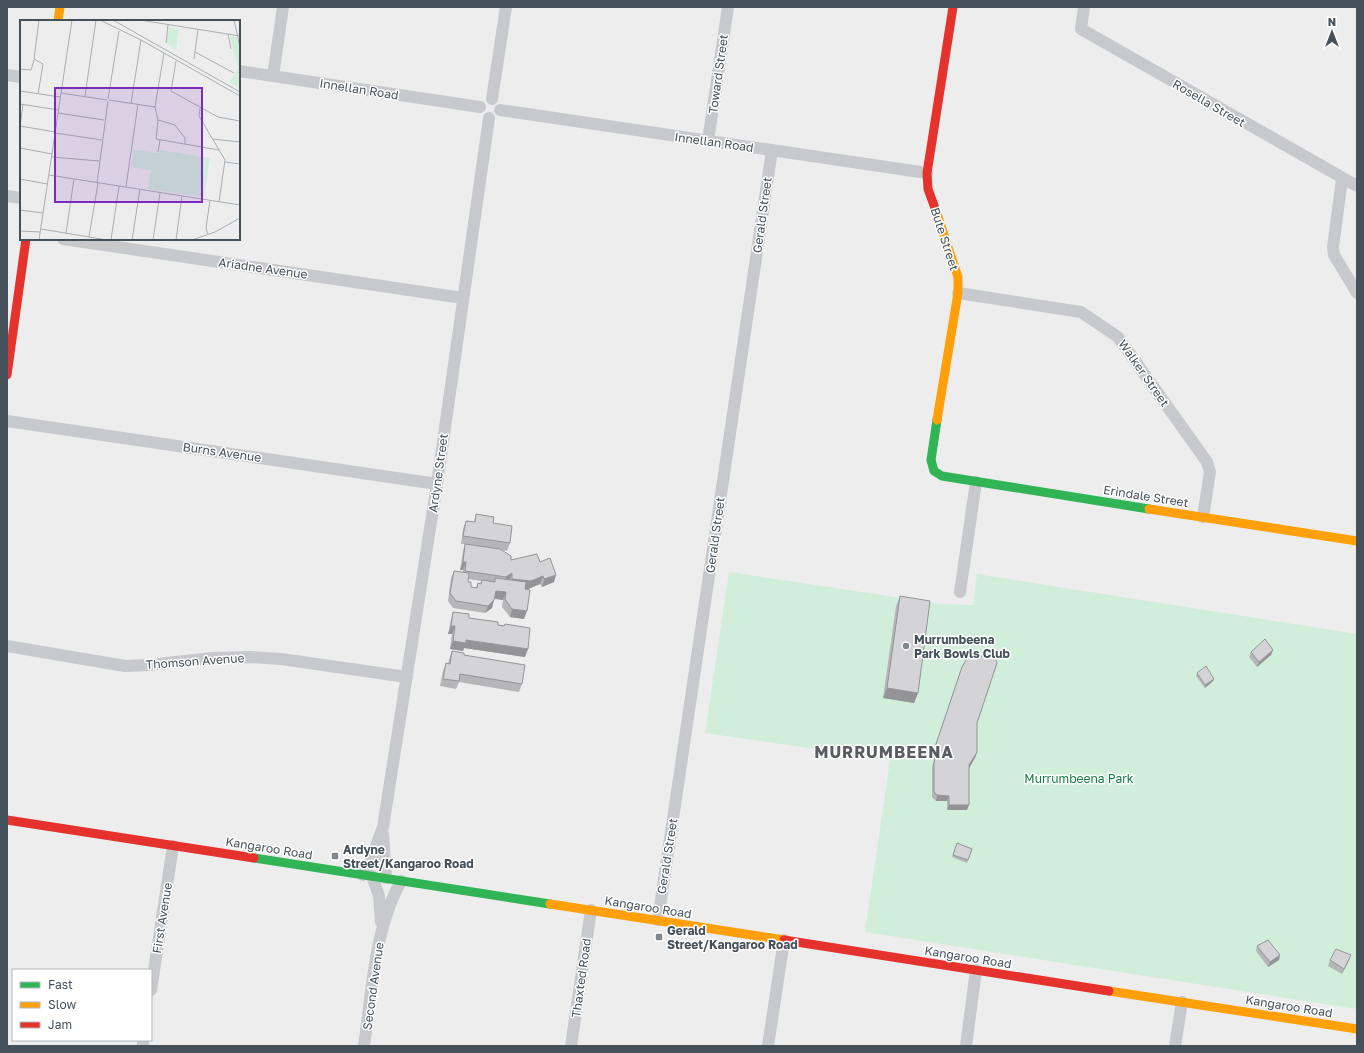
<svg xmlns="http://www.w3.org/2000/svg" width="1364" height="1053" font-family="'Golos Text',sans-serif">
<style>
.green{fill:#d0eeda}
.lines{fill:none;stroke-linecap:round;stroke-linejoin:round}
.street{stroke:#c7c9cc;stroke-width:12}
.fast{stroke:#30b455;stroke-width:9}
.slow{stroke:#ff9f0a;stroke-width:9}
.jam{stroke:#e5322d;stroke-width:9}
.wall{fill:#b6b6b8;fill-rule:evenodd}
.shaded-wall{fill:#949496}
.building{fill:#d4d4d6;stroke:#949496}
.poi-dot{fill:#80878d;stroke:#fff;stroke-width:1.5}
.labels{text-anchor:middle;dominant-baseline:central;stroke-width:3;stroke-linejoin:round;paint-order:stroke}
.street-label{font-size:12px;fill:#44505a;stroke:#fff}
.poi-label{font-size:12px;font-weight:bold;fill:#44505a;stroke:#fff;text-anchor:start}
.park-label{font-size:12px;fill:#147c44;stroke:#fff}
.district-label{font-size:16px;font-weight:bold;letter-spacing:1px;fill:#595d61;stroke:#fff}
.inset-road{fill:none;stroke:#aaaeb2;stroke-width:1}
.view{fill:#7b2cbf;fill-opacity:0.15;stroke:#7b2cbf;stroke-width:2}
.inset-edge{fill:none;stroke:#44505a;stroke-width:2}
</style>
<rect width="100%" height="100%" fill="#eeeded"/>
<path class="green" d="M729 572 941 604 973 605 977 574 1357 634V1009L865 932 890 760 705 733Z"/>
<g class="lines">
<path class="street" d="M1084 7 1081 29 1357 186
M239 71 480 107
M7 75 21 77
M273 76 283 7
M492 99 506 7
M500 110 927 173
M708 141 728 7
M1342 179 1333 247 1334 255 1357 293
M7 196 21 198
M63 239 463 298
M958 293 1081 312 1118 337 1207 462 1210 472 1203 517
M7 421 437 484
M960 592 976 482
M7 646 125 666 149 665 212 658 251 657 281 659 407 677
M383 834 386 878
M363 875 372 857 383 827 437 484 489 118
M372 876 379 896 381 922
M658 920 772 150
M151 990 173 846
M143 1046V1040
M364 1046C372 992 374 929 401 881
M571 1046 591 910
M768 1046 784 940
M966 1046 976 970
M1175 1046 1182 1002"/>
<path class="fast" d="M937 420 931 460 934 471 942 476 1149 509
M254 858 550 904"/>
<path class="slow" d="M58 21 60 7
M936 211 958 277V293L937 420
M1149 509 1357 541
M550 904 784 940
M1109 991 1357 1029"/>
<path class="jam" d="M936 211 928 189 927 173 953 7
M7 375 26 239
M7 820 254 858
M784 940 1109 991"/>
</g>
<path class="wall" d="M476 514 493 523 510 543 507 551 502 550 511 560 540 562 554 582 542 587 540 584 528 589H525L524 619 510 617 502 607 503 600 494 599 492 608 485 613 453 608 448 601 451 578 454 571 463 572V570H460L463 551 465 544H461L463 529 466 521 474 522ZM468 579 481 581 480 584 478 583 476 588 471 587 468 582Z
M900 596 918 693 914 703 883 698 896 606Z
M453 612 469 618 498 625 504 626 505 624 525 657 464 648 463 651 450 649 452 634H448L451 619Z
M1273 650 1271 655 1257 667 1249 657 1251 652Z
M452 651 464 655 522 684 519 692 459 682 456 689 440 686 443 671 446 663 448 664 449 659Z
M962 667 977 723V752L975 758 969 767 967 810H947V801H936L932 797V768L934 759 933 752Z
M1197 673 1214 679 1213 681 1205 688 1196 676Z
M957 843 972 849 967 863 952 857Z
M1257 946 1279 960 1268 967 1256 951Z
M1330 960H1349L1342 974 1328 966Z"/>
<path class="shaded-wall" d="M463 562H466L463 570H460Z
M512 573 509 581 504 585 506 577Z
M556 575 554 582 542 587 544 579Z
M543 576 540 584 528 589 510 587 512 579Z
M496 591 506 592 503 600 493 598Z
M494 600 492 608 485 613 488 606Z
M512 609 527 611 524 619 510 617Z
M451 626H455L452 634H448Z
M466 640 528 649 525 657 464 648 463 651 450 649 453 641Z
M1273 650 1271 655 1257 667 1259 662Z
M1214 679 1213 681 1205 688V685Z
M887 688 918 693 914 703 883 698Z
M977 752 975 758 968 770 969 765Z
M937 795 949 796 947 801H936Z
M949 805H969L967 810H947Z
M1280 955 1279 960 1268 967 1270 962Z
M1351 955 1349 960 1342 974 1344 969Z"/>
<path class="building" d="M476 514 494 517 493 523 512 526 510 543 463 536 466 521 475 522Z
M465 544 500 549 511 556V560L537 554 540 562 550 558 556 575 544 579 543 576 531 581 512 579V573L506 577 465 571 466 562H463Z
M454 571 469 573 468 582H471V587L477 588 478 583 481 584 482 580 495 582V578L526 582 525 589 530 590 527 611 512 609 505 599 506 592 496 591 494 600 488 606 456 601 450 593Z
M900 596 930 601 918 693 887 688Z
M453 612 469 614V618L498 622V625L504 626 505 624 530 628 528 649 466 640V643L453 641 455 626H451Z
M1265 639 1273 650 1259 662 1251 652Z
M452 651 464 653V655L525 665 522 684 460 674 459 681 443 679 446 663 450 664Z
M969 655 991 657 996 660 997 663 977 723V752L969 765V805H949V796L937 795 934 792V763L936 754 935 747 962 667Z
M1206 666 1214 679 1205 685 1197 673Z
M957 843 972 849 968 860 953 855Z
M1268 940 1280 955 1270 962 1257 946Z
M1336 949 1351 955 1344 969 1330 960Z"/>
<g class="poi-dot">
<circle cx="906" cy="646" r="4"/>
<rect x="331" y="852" width="8" height="8" rx="2"/>
<rect x="655" y="933" width="8" height="8" rx="2"/>
</g>
<g class="labels">
<g class="street-label">
<text transform="translate(718 74) rotate(-82)">Toward Street</text>
<text transform="translate(359 89) rotate(9)">Innellan Road</text>
<text transform="translate(1209 103) rotate(30)">Rosella Street</text>
<text transform="translate(714 142) rotate(8)">Innellan Road</text>
<text transform="translate(762 215) rotate(-82)">Gerald Street</text>
<text transform="translate(945 239) rotate(72)">Bute Street</text>
<text transform="translate(263 268) rotate(8)">Ariadne Avenue</text>
<text transform="translate(1144 373) rotate(55)">Walker Street</text>
<text transform="translate(222 452) rotate(8)">Burns Avenue</text>
<text transform="translate(438 473) rotate(-82)">Ardyne Street</text>
<text transform="translate(1146 496) rotate(9)">Erindale Street</text>
<text transform="translate(715 535) rotate(-82)">Gerald Street</text>
<text transform="translate(195 661) rotate(-4)">Thomson Avenue</text>
<text transform="translate(269 848) rotate(9)">Kangaroo Road</text>
<text transform="translate(667 856) rotate(-81)">Gerald Street</text>
<text transform="translate(648 907) rotate(9)">Kangaroo Road</text>
<text transform="translate(162 918) rotate(-81)">First Avenue</text>
<text transform="translate(968 957) rotate(9)">Kangaroo Road</text>
<text transform="translate(581 978) rotate(-82)">Thaxted Road</text>
<text transform="translate(373 986) rotate(-82)">Second Avenue</text>
<text transform="translate(1289 1006) rotate(9)">Kangaroo Road</text>
</g>
<g class="poi-label">
<text x="914" y="639">Murrumbeena<tspan x="914" dy="14">Park Bowls Club</tspan></text>
<text x="343" y="849">Ardyne<tspan x="343" dy="14">Street/Kangaroo Road</tspan></text>
<text x="667" y="930">Gerald<tspan x="667" dy="14">Street/Kangaroo Road</tspan></text>
</g>
<g class="park-label">
<text x="1079" y="778">Murrumbeena Park</text>
</g>
<g class="district-label">
<text x="884" y="752">MURRUMBEENA</text>
</g>
</g>
<g transform="translate(20 20)">
<rect width="220" height="220" fill="#eeeded"/>
<path d="M149 7 159 9 156 30 146 22ZM210 16 217 17 220 31V68L210 62 218 48ZM114 130 140 133V130L190 138 184 177 128 169 131 150 111 147Z" fill="#d0eeda"/>
<path class="inset-road" d="M80 0 121 20 220 76M93 0 220 72M120 0 220 16M214 0 220 27M208 14 211 29M146 23 148 5M175 32 214 53M144 33 135 87 138 100 136 119 199 130M174 39 178 9M156 41 151 71 198 97 220 101M0 49 11 50 14 40M0 71 40 77M41 73 87 80M18 74 23 44 14 39 19 0M65 76 76 0M88 79 99 11M89 80 135 87M111 83 121 20M0 84 39 90M180 88 179 96 205 140 199 182M38 93 84 100M138 100 155 105 165 118V124M0 106 35 112M0 107 3 84M35 113 82 120M193 119 220 122M0 128 32 134M138 132 140 120M32 137 79 141M205 142 220 144M29 155 220 185M0 159 27 164M77 163 88 81M106 167 118 84M0 190 23 193M21 209 87 220M0 211 20 212M46 213 54 159M188 214 186 208 190 180M69 217 78 163M19 220 52 0M91 220 99 166M112 220 120 169M133 220 140 173M156 220 162 176M172 220 195 212 220 198"/>
<path class="view" d="M35 68H182V182H35Z"/>
<rect width="220" height="220" class="inset-edge"/>
</g>
<rect width="1364" height="1053" fill="none" stroke="#44505a" stroke-width="16"/>
<rect x="12" y="969" width="140" height="72" fill="#ffffff" stroke="#b4b9bd"/>
<rect x="20" y="982" width="20" height="6" fill="#30b455" stroke="#b4b9bd"/>
<text x="48" y="989" font-size="12" fill="#44505a">Fast</text>
<rect x="20" y="1002" width="20" height="6" fill="#ff9f0a" stroke="#b4b9bd"/>
<text x="48" y="1009" font-size="12" fill="#44505a">Slow</text>
<rect x="20" y="1022" width="20" height="6" fill="#e5322d" stroke="#b4b9bd"/>
<text x="48" y="1029" font-size="12" fill="#44505a">Jam</text>
<g transform="translate(1332 32)" stroke="#ffffff" stroke-width="3" paint-order="stroke">
<path d="M0-3L7 15L0 10L-7 15Z" fill="#44505a"/>
<text y="-6" font-size="11" font-weight="bold" text-anchor="middle" fill="#44505a">N</text>
</g>
</svg>
